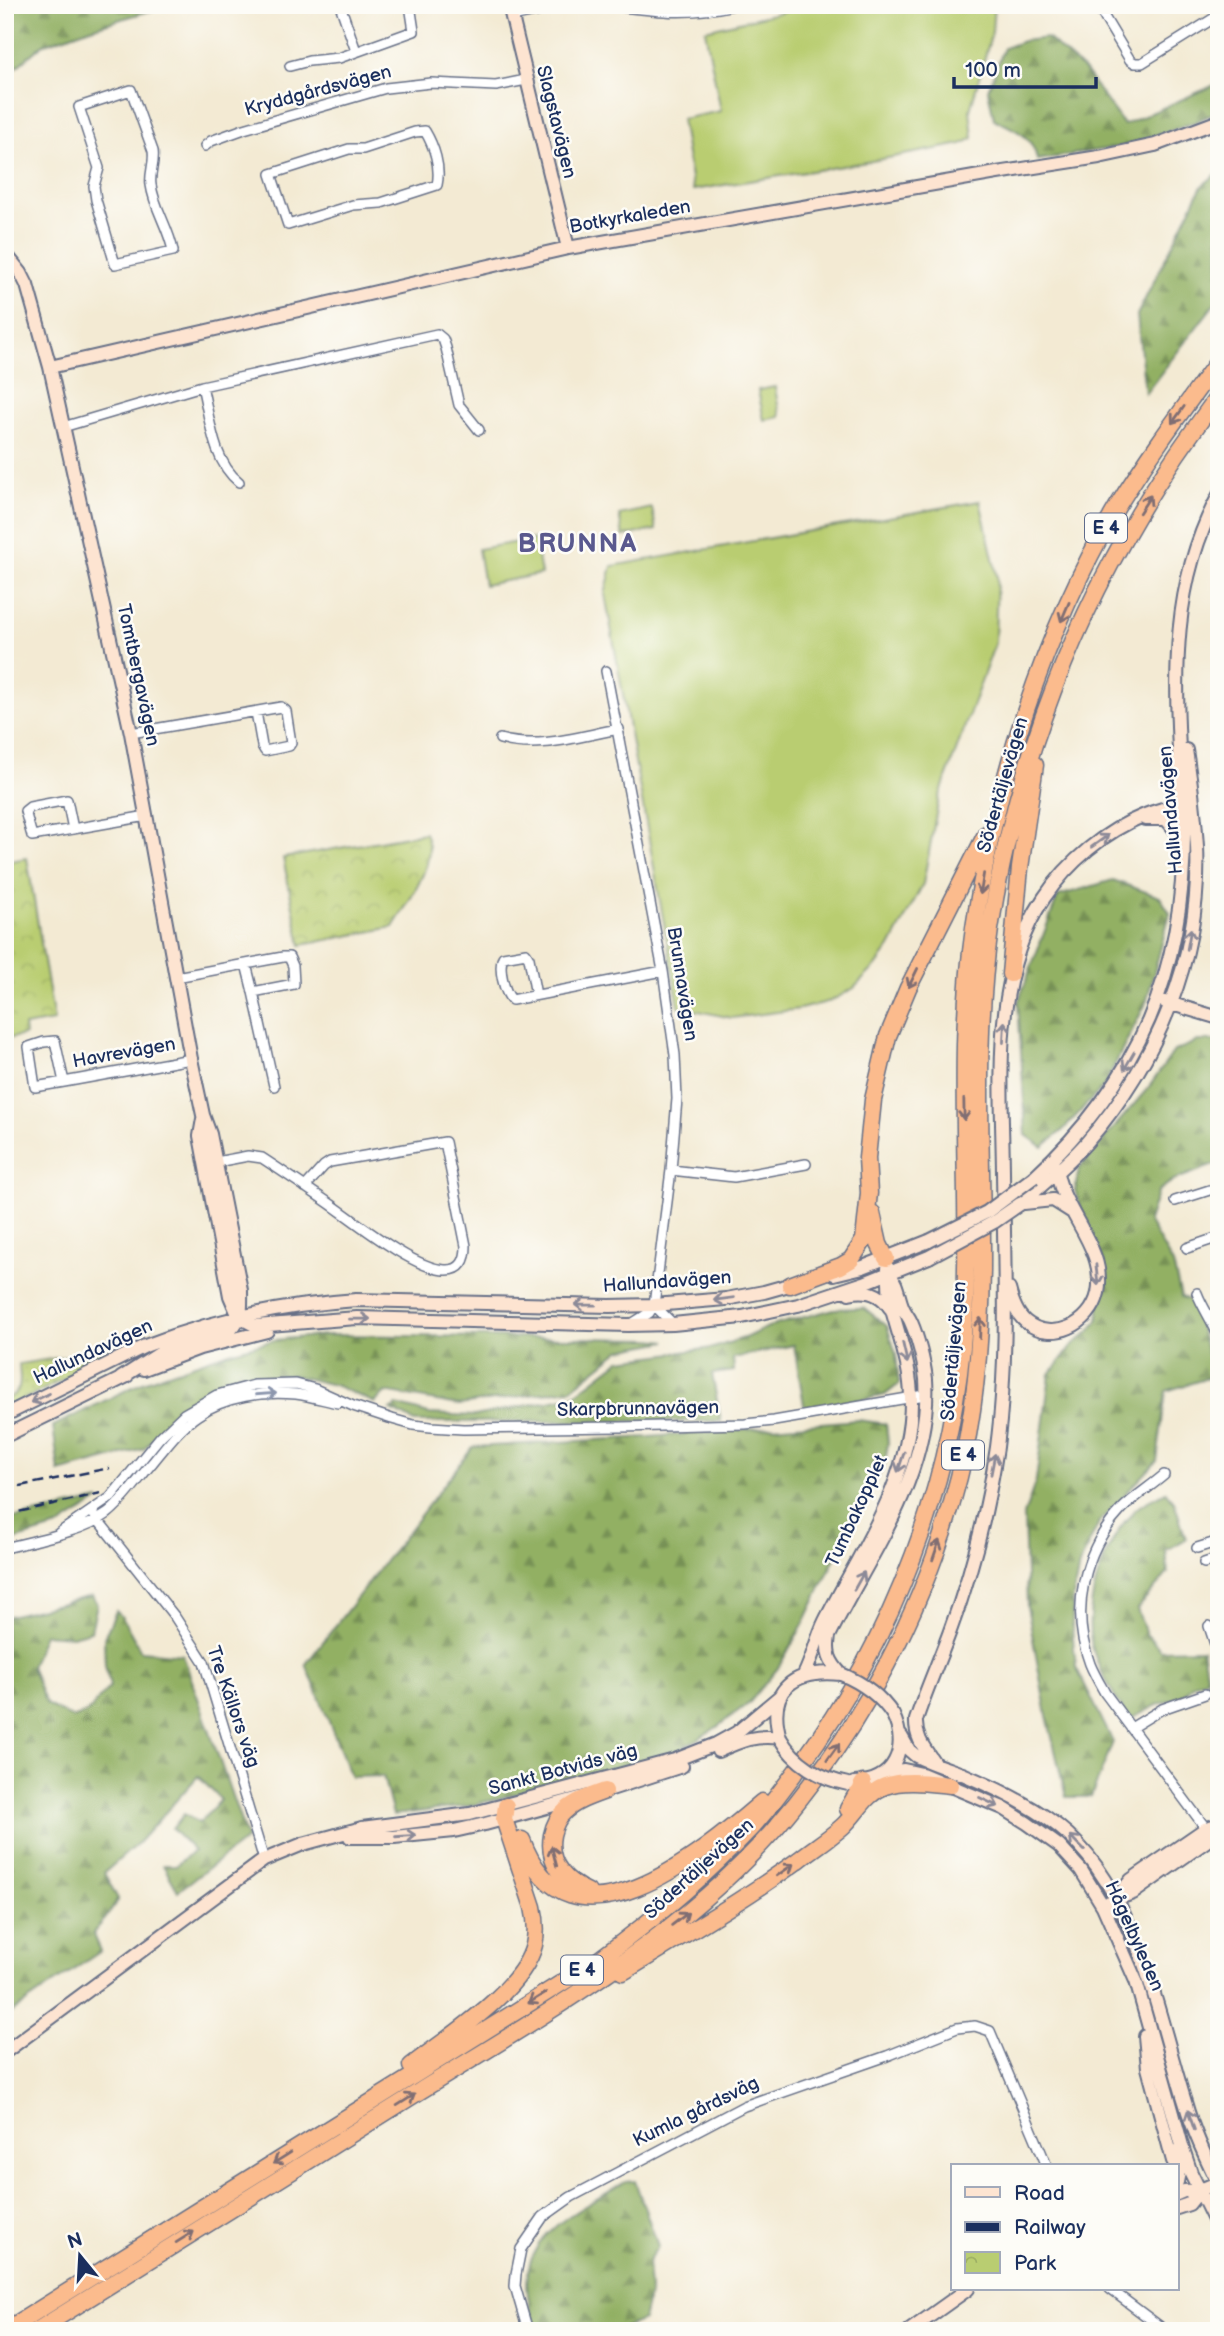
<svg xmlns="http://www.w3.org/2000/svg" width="1224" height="2336" font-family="'Balsamiq Sans',sans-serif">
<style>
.grass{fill:url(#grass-dots);stroke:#6a7e68;stroke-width:2}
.forest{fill:url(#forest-firs);stroke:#567060;stroke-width:2}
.park{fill:url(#park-crowns);stroke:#6a7e68;stroke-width:2}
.garden{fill:#b9cd71;stroke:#6a7e68;stroke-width:2}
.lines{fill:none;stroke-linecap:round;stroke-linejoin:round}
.street-casing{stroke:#677087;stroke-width:12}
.secondary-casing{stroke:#677087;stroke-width:16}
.highway-casing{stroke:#677087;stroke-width:19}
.street{stroke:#fff;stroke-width:9}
.secondary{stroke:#fde4d1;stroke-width:12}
.highway{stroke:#fbbb8d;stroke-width:16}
.rail{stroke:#1b2f5e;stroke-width:2.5;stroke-dasharray:10 5;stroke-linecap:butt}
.secondary-bridge-casing{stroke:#677087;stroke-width:16;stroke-linecap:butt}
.secondary-bridge{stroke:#fde4d1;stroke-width:12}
.oneway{stroke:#806e73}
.oneway2{stroke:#8c8a98}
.oneway3{stroke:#8d97ae}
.labels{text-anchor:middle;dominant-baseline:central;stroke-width:5;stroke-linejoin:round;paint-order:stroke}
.shield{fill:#fdfcf7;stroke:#5f6c8c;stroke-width:2}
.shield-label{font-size:18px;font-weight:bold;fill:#1b2f5e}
.street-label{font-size:19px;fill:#1b2f5e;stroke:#fdfcf7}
.district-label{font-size:26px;font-weight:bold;letter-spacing:2px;fill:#5a598e;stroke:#fdfcf7}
</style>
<defs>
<pattern id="grass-dots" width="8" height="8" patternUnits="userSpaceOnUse" patternTransform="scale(1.75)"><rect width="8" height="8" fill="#b9cd71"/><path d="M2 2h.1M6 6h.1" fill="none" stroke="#9eb064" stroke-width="1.8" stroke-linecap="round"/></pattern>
<pattern id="forest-firs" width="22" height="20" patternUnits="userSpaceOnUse" patternTransform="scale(1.75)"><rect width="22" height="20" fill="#92b063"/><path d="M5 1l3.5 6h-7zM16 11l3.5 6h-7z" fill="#769055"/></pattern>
<pattern id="park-crowns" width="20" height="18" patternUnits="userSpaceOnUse" patternTransform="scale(1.75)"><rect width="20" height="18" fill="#b9cd71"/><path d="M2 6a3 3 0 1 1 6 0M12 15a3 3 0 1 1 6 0" fill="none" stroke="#9eb064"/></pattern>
</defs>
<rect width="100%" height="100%" fill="#fdfcf7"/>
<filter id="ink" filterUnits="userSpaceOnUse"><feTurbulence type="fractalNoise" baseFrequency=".0143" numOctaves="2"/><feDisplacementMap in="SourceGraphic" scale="14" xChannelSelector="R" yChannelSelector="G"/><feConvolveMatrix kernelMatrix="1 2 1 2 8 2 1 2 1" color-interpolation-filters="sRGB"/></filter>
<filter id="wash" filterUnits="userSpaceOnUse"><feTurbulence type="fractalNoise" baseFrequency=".00686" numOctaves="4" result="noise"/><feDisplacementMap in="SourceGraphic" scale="28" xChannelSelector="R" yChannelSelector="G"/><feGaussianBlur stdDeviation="1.57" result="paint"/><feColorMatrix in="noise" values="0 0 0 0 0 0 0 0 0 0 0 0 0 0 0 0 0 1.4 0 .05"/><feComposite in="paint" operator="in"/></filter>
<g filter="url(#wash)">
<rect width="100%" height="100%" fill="#f3ead3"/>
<path class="grass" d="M107 1350H117L112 1355 5 1409V1400C24 1390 20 1384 19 1364Z"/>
<path class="forest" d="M5 5H170L94 27 42 45 5 77Z
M1047 38 1084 70 1124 125 1219 83V111L1195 122 1124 146 1037 160C1033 135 1015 130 994 119L988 90 1004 48 1023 41Z
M1219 172V298L1145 394 1137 315 1202 186Z
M1113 880 1160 897 1170 913 1146 1003 1104 1086 1063 1130 1043 1147 1026 1135 1018 1002 1058 896Z
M1198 1041H1219V1163L1174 1180 1158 1191 1148 1221 1173 1264 1181 1297 1192 1301 1214 1376 1166 1391 1157 1461 1099 1522 1079 1565 1073 1597 1072 1628 1076 1667 1113 1742 1091 1797H1066L1047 1716 1027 1606 1024 1515 1036 1480 1050 1374 1071 1347 1092 1329 1098 1320 1104 1262 1089 1232 1075 1191 1079 1168 1149 1087 1174 1051Z
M864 1308 887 1326 896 1354 899 1384 885 1395 805 1411 794 1345 733 1358 734 1371 712 1374 721 1421 415 1422 391 1410 397 1405 429 1414 475 1416 573 1396 620 1360 713 1348 747 1337 768 1327 834 1309Z
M325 1335 650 1339 667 1341 620 1350 571 1389 459 1405 385 1392 375 1403 334 1385 292 1375 248 1378 220 1389 187 1407 167 1423 144 1449 59 1472 53 1426 143 1382 226 1353 274 1340Z
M858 1420 886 1424 888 1443 885 1463 835 1558 803 1625 778 1668 750 1702 717 1727 676 1752 469 1806 393 1815 383 1776 351 1777 306 1664 473 1447 649 1437Z
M1166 1492 1174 1501 1186 1539 1166 1550 1168 1573 1137 1609 1146 1634 1161 1650 1202 1649 1207 1679 1193 1684 1182 1696 1155 1706 1129 1720C1116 1698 1102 1677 1094 1653 1080 1612 1103 1547 1130 1515 1139 1504 1154 1498 1166 1492Z
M100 1500 58 1527 5 1543V1520Z
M92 1596 97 1604 91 1631 72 1636 44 1634 31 1667 46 1704 72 1718 87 1713 110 1686 105 1665 104 1638 116 1611 122 1617 141 1651 183 1655 247 1839 178 1891 163 1865H176L194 1851 172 1829 184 1814 199 1823 221 1800 198 1776 138 1843 104 1873 118 1899 106 1918 93 1933 101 1951 5 2017V1617Z
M635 2181 658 2246 648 2262 650 2290 643 2320 615 2331H537C504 2240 559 2223 625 2182Z"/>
<path class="park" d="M425 833C427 838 429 844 429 850 429 873 405 907 393 927L301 945 283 858Z
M27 858 54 1021 24 1026 25 1035 5 1039V862Z"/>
<path class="garden" d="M811 5H994L992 32 970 110 973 138 962 144 861 163 693 190 681 119 721 111 705 30Z
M775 387 780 417 764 420 758 390Z
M980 501 997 576 995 643 939 798 923 884 890 947 876 966 854 988 831 1001 800 1009 732 1018 679 1007 605 594 612 566Z
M652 508 656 530 623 536 619 515Z
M535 539 541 574 484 585 478 549Z"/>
</g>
<g filter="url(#ink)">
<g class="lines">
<g class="street-casing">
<path id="street" d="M340 5 356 51
M607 5C656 11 686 16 734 5
M1097 5 1130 60 1135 63H1142L1219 15
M512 17 568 5
M290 66 309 61 339 58 414 31 410 5
M131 90 153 151C155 163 149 174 151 185 154 208 169 228 173 251L115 264 96 200 94 186 99 168 79 107Z
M425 131C434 146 441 167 437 185L381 203 353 205 288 225 271 174 349 149H363L415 132Z
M205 146 211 141 244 129 386 88 431 83 496 86 526 80
M202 386C210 417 212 461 239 482
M63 427 202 386 437 334 443 339 446 348 459 405 479 430
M606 671 663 971 675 1055 677 1099 671 1170 654 1305 649 1313 633 1323
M131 733 281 707 286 711 291 743 289 746 265 751 262 746 256 712
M500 739C539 750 579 736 619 729
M73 829 32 836 25 811 30 807 67 800 73 829 147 816
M176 977 283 957H289L293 966 294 984 253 992 246 964
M253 992 274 1086
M536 995 529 958 526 953 503 957C498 968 504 992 512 1000L663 971
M64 1082 35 1087 29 1047 44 1042 55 1041 64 1082 191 1059
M211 1163 248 1156 262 1158C285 1173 307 1188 329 1203 355 1221 414 1269 445 1270 462 1271 466 1259 466 1246L445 1142 330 1162 324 1166 305 1187
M671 1170 734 1177 806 1164
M1175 1201 1219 1187
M1187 1248 1219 1237
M1197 1293C1203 1309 1213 1321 1219 1338
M654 1305 673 1324
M1164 1475C1150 1487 1135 1496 1122 1509 1083 1550 1070 1611 1090 1664 1094 1674 1100 1684 1105 1693L1219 1846
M94 1515 175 1617 204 1662 264 1860
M59 1533 110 1498 160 1437 184 1414 217 1395 254 1385 296 1384 315 1389 353 1406 392 1419 413 1425 431 1427 463 1429 621 1427 745 1424 774 1421 925 1395
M5 1548C36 1540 82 1532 107 1514 125 1500 138 1479 153 1462 167 1445 180 1427 198 1415 225 1396 263 1391 296 1394 310 1396 324 1400 338 1403
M1197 1548 1219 1541
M1204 1563 1219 1558
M1209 1626 1219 1656
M1131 1728 1162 1709 1205 1694
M1110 2289 1166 2331
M528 2331 515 2286 516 2274 521 2249 543 2217 571 2197 744 2106 887 2056 957 2028 975 2026 990 2031 1047 2166"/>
</g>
<g class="secondary-casing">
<path id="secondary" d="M509 5 568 248
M5 253 21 273 27 285 50 367 131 733 191 1059 203 1115 210 1134 241 1290C241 1304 243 1318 232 1328L165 1350 121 1378
M50 367 568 248 997 173 1099 157 1155 145 1219 121
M1145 819H1166L1178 833 1180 845
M1165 1002 1219 1018
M203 1119 200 1136 230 1296 239 1317 256 1326 357 1318 628 1325 673 1324 742 1317 798 1305 864 1283 929 1257
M1034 1177C1139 1080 1185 971 1184 828 1184 809 1181 789 1180 770 1175 673 1171 583 1219 495
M1024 1203 1053 1200 1072 1212
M1020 1204C1043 1184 1067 1165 1087 1142 1158 1060 1202 956 1197 846 1195 814 1191 782 1186 750
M834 1274 863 1267 929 1241
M1009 1289C1012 1301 1016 1314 1026 1322 1052 1343 1091 1325 1098 1293 1107 1247 1061 1212 1056 1167
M849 1293C866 1289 881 1293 890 1308
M144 1369 200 1348 267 1331
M5 1415 145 1346C212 1320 285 1305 356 1300L610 1306 654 1305 726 1299 764 1292 796 1283
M5 1436 127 1376
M841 1674C829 1661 826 1653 829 1636 869 1555 932 1474 926 1379 924 1362 918 1338 911 1322 909 1317 905 1313 903 1308 898 1297 898 1284 889 1274
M804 1675C813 1658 816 1639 825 1621 860 1552 912 1479 911 1399 911 1368 900 1340 892 1310 888 1296 890 1282 888 1268
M901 1736 909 1750 916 1756C932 1764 949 1769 965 1775 998 1789 1031 1805 1058 1826 1136 1887 1157 2012 1185 2102 1193 2131 1206 2158 1219 2185
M718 1751C740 1741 756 1734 780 1738 766 1689 794 1669 841 1674
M935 1764C925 1749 915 1738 916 1720 926 1690 939 1661 950 1631 972 1572 988 1509 997 1447 1009 1356 1004 1263 1003 1171 1002 1080 991 977 1044 898 1068 862 1105 831 1145 815 1160 808 1181 807 1192 793
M887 1772 904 1770 922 1774 1003 1808 1027 1823 1059 1846 1081 1870 1103 1906 1136 1981 1183 2149 1191 2173 1219 2230
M854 1783C895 1782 909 1748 893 1715
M350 1837H394L454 1831 485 1824 605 1791 682 1766
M1116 1898 1131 1880 1205 1829 1219 1824
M1109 1902 1133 1893 1219 1832
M1145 2036 1148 2068 1173 2161
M5 2052 264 1860 303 1844 362 1828 470 1814 675 1760 716 1744 736 1733 780 1696
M1176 2151 1180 2167 1177 2182
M1177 2194 1184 2191 1200 2190 1217 2183
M1177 2208 1189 2204 1200 2190
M909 2331 968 2289"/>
</g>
<g class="highway-casing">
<path id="highway" d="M1010 974 1020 868 1035 765
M872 1213 879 1244 886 1258
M790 1285 841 1266 851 1260 864 1240 869 1193 867 1158 873 1100 888 1036 908 988 986 834
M848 1809 863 1783
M522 1840C568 1966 703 1853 762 1802
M588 1892C564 1881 547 1863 552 1835 554 1826 558 1817 565 1811 576 1801 591 1796 605 1791
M623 1972C683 1935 744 1900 800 1859 814 1848 830 1838 843 1826 857 1813 866 1793 885 1786 905 1779 929 1783 950 1785
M411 2066C447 2038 523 1991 534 1945 537 1932 536 1920 533 1907L504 1819 506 1806
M5 2331 600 1959C654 1919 704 1878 749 1830 767 1811 783 1789 799 1767 894 1638 954 1481 964 1321 972 1189 955 1060 974 928 995 784 1043 633 1117 507 1148 456 1184 408 1219 360
M36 2331C164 2251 292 2171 420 2091 543 2015 675 1941 773 1831 861 1730 926 1607 959 1477 976 1410 981 1340 982 1271 983 1156 973 1043 990 929 1012 785 1062 643 1137 517 1161 475 1190 435 1219 395"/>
</g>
<use href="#street" class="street"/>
<use href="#secondary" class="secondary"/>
<use href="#highway" class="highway"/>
<path class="rail" d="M5 1489 110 1468
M5 1515 101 1493"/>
<g class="secondary-bridge-casing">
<path id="secondary-bridge" d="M929 1241 987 1212 1034 1177
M929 1257 994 1222 1020 1204
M841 1674C863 1683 880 1695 893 1715
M780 1738C794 1763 821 1779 848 1784"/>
</g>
<use href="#secondary-bridge" class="secondary-bridge"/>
</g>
<defs><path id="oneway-shaft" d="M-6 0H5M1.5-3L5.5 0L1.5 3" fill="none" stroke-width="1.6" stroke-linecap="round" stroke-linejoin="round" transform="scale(1.75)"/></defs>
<g class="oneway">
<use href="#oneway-shaft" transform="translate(1178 415) rotate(126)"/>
<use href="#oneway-shaft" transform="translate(1145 504) rotate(-57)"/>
<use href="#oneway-shaft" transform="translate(1065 612) rotate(113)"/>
<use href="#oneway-shaft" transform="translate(982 884) rotate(99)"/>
<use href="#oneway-shaft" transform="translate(913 978) rotate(116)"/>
<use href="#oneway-shaft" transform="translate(964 1110) rotate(89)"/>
<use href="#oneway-shaft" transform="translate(980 1328) rotate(-88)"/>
<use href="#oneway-shaft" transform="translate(936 1550) rotate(-71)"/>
<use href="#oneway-shaft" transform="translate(833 1752) rotate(-54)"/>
<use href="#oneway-shaft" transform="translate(554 1856) rotate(-105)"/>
<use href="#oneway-shaft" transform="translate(785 1870) rotate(-35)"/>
<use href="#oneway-shaft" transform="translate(680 1919) rotate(-37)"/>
<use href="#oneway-shaft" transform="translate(537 1998) rotate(148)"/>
<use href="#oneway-shaft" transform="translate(406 2100) rotate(-32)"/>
<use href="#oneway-shaft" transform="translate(282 2158) rotate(148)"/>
<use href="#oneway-shaft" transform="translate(185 2237) rotate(-32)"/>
</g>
<g class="oneway2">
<use href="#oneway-shaft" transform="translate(1100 841) rotate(-35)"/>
<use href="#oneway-shaft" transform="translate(1189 939) rotate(-80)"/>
<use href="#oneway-shaft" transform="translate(1004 1032) rotate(-87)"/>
<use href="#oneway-shaft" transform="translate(1129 1061) rotate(120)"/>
<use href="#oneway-shaft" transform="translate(1097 1275) rotate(84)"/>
<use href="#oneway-shaft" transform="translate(724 1299) rotate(172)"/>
<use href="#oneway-shaft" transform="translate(585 1305) rotate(-179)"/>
<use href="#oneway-shaft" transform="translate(360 1319) rotate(-1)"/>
<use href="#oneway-shaft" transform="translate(905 1353) rotate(77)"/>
<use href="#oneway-shaft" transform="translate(40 1398) rotate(154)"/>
<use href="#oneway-shaft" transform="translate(901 1462) rotate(108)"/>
<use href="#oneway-shaft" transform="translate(993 1464) rotate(-79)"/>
<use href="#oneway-shaft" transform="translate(859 1581) rotate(-61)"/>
<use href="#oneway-shaft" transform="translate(989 1802) rotate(25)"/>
<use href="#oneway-shaft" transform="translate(406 1836) rotate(-4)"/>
<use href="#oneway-shaft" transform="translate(1077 1843) rotate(-135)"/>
<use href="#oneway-shaft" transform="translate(1191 2120) rotate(-109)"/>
</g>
<use class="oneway3" href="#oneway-shaft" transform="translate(266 1394) rotate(-4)"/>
</g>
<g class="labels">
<g class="shield">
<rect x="1085" y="513.5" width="42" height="29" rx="5"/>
<rect x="942" y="1440.5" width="42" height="29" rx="5"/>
<rect x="561" y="1955.5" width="42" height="29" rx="5"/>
</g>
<g class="shield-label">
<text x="1106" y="528">E 4</text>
<text x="963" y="1455">E 4</text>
<text x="582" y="1970">E 4</text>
</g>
<g class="street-label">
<text transform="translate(318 91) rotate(-15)">Kryddgårdsvägen</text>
<text transform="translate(556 122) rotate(76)">Slagstavägen</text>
<text transform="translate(630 217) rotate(-10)">Botkyrkaleden</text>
<text transform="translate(138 675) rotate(78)">Tomtbergavägen</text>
<text transform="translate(1003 785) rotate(-74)">Södertäljevägen</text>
<text transform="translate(1171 810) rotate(-95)">Hallundavägen</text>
<text transform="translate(682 984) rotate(81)">Brunnavägen</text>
<text transform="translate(124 1053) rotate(-10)">Havrevägen</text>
<text transform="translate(667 1282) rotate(-4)">Hallundavägen</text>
<text transform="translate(954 1351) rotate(-85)">Södertäljevägen</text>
<text transform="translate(93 1352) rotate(-25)">Hallundavägen</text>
<text transform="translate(638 1409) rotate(-1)">Skarpbrunnavägen</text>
<text transform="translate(857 1511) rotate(-65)">Tumbakopplet</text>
<text transform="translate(233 1707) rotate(71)">Tre Källors väg</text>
<text transform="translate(563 1770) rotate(-15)">Sankt Botvids väg</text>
<text transform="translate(699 1869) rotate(-42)">Södertäljevägen</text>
<text transform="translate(1134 1936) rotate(66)">Hågelbyleden</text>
<text transform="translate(696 2112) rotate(-26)">Kumla gårdsväg</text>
</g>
<g class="district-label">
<text x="578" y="544">BRUNNA</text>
</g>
</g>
<rect width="1224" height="2336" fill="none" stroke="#fdfcf7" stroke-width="28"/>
<rect x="951" y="2164" width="228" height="126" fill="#fdfcf7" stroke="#a3aaba" stroke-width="2"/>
<rect x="965" y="2187" width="35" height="10" fill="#fde4d1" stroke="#a3aaba" stroke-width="2"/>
<text x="1014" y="2200" font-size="21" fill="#1b2f5e">Road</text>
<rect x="965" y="2222" width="35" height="10" fill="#1b2f5e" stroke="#a3aaba" stroke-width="2"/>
<text x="1014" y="2234" font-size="21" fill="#1b2f5e">Railway</text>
<rect x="965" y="2252" width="35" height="21" fill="url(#park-crowns)" stroke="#a3aaba" stroke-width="2"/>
<text x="1014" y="2270" font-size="21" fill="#1b2f5e">Park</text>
<g transform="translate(80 2256) rotate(342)" stroke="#fdfcf7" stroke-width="5" paint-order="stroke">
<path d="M0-5L12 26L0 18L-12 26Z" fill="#1b2f5e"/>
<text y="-10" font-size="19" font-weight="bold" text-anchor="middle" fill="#1b2f5e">N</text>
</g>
<path d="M954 77v10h142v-10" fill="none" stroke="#1b2f5e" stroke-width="3.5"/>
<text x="965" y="77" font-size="21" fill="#1b2f5e" stroke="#fdfcf7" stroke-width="5" paint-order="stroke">100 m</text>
</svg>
